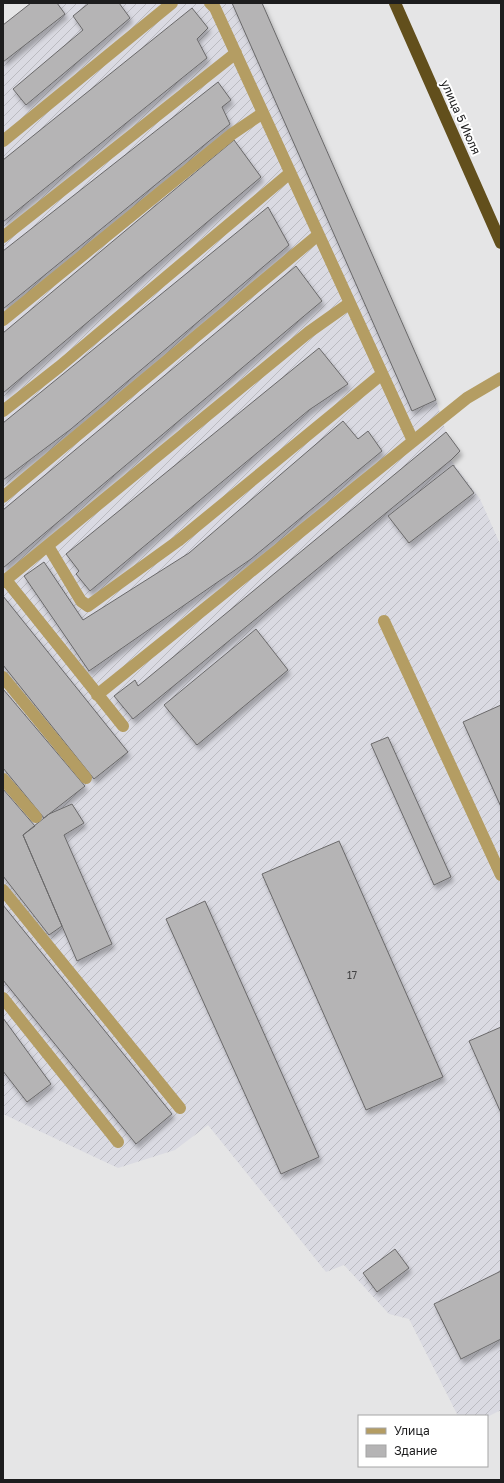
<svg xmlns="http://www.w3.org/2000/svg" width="504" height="1483" font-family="'Golos Text',sans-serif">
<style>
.industrial{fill:url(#industrial-furrows)}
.building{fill:#b5b4b5;stroke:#6a696a;filter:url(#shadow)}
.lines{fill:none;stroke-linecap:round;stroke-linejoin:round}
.minor{stroke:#b49d63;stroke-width:12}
.highway{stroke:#624f1c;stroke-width:12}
.labels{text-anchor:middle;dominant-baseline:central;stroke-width:4;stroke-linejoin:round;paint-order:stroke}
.number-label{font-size:10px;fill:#434344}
.street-label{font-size:12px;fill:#1d1d1e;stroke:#fff}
</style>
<defs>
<pattern id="industrial-furrows" width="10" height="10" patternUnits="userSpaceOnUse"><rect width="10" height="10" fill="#dadae2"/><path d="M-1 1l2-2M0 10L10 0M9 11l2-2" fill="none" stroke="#bbbbc1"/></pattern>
<filter id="shadow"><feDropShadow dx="2.5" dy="4.5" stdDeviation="2" flood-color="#0004"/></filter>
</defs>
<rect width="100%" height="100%" fill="#e5e5e6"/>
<path class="industrial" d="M31 3H262L436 400 446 432 460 451 451 460 480 499 501 546V1410L487 1417 458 1416 409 1319 389 1314 344 1265 326 1272 208 1125 175 1150 118 1168 3 1114V25Z"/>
<path class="building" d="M31 3H57L65 14 3 62V25Z
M89 3H119L130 18 26 105 13 89 83 30 73 16Z
M232 3H262L436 400 412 411Z
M192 8 208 28 197 39 207 58 3 222V160Z
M218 82 231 100 222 107 230 124 3 309V251Z
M234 140 261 177 3 393V333Z
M268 207 289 245 71 429 3 480V423Z
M296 266 322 301 3 568V510Z
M319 348 348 384 309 410 90 591 76 574 79 571 66 554Z
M343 421 358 439 368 431 382 451 251 559 89 671 24 576 44 562 83 620 189 553Z
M446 432 460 451 451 460 133 719 114 696 135 680 138 686Z
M453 465 474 493 409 543 388 516Z
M3 596 128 752 94 779 3 665Z
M256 629 288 670 197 745 164 705Z
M3 689 85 786 44 818 3 768Z
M501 705V807L463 722Z
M388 737 451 877 434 885 371 744Z
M3 789 35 826 23 835 62 926 49 935 3 876Z
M72 804 84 823 64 835 112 944 77 961 23 835 49 814Z
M339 841 443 1077 366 1110 262 874Z
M205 901 319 1157 281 1174 166 919Z
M3 905 172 1114 136 1144 3 980Z
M3 1018 51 1084 27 1102 3 1071Z
M501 1027V1113L469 1041Z
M395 1249 409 1268 377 1292 363 1273Z
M501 1271V1339L461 1359 434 1304Z"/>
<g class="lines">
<path class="minor" d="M210 3 215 8 413 441
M3 141 172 3
M3 237 236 53
M3 320 232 134 263 113
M3 411 59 367 290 173
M3 497 318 235
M48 546 81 601 88 606 178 541 382 374
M6 580 123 726
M3 582 309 332 350 303
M384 621 501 875
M3 677 86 778
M97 695 467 398 501 378
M3 779 36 817
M3 890 180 1108
M3 998 118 1142"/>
<path class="highway" d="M395 3 501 243"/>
</g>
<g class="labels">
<g class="number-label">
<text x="352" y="975">17</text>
</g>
<g class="street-label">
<text transform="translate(461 117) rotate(66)">улица 5 Июля</text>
</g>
</g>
<rect width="504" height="1483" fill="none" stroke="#1d1d1e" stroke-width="8"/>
<rect x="358" y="1415" width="130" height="52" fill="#ffffff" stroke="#a5a5a5"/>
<rect x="366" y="1428" width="20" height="6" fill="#b49d63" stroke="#a5a5a5"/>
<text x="394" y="1435" font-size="12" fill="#1d1d1e">Улица</text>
<rect x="366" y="1445" width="20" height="12" fill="#b5b4b5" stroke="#a5a5a5"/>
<text x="394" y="1455" font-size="12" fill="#1d1d1e">Здание</text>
</svg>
